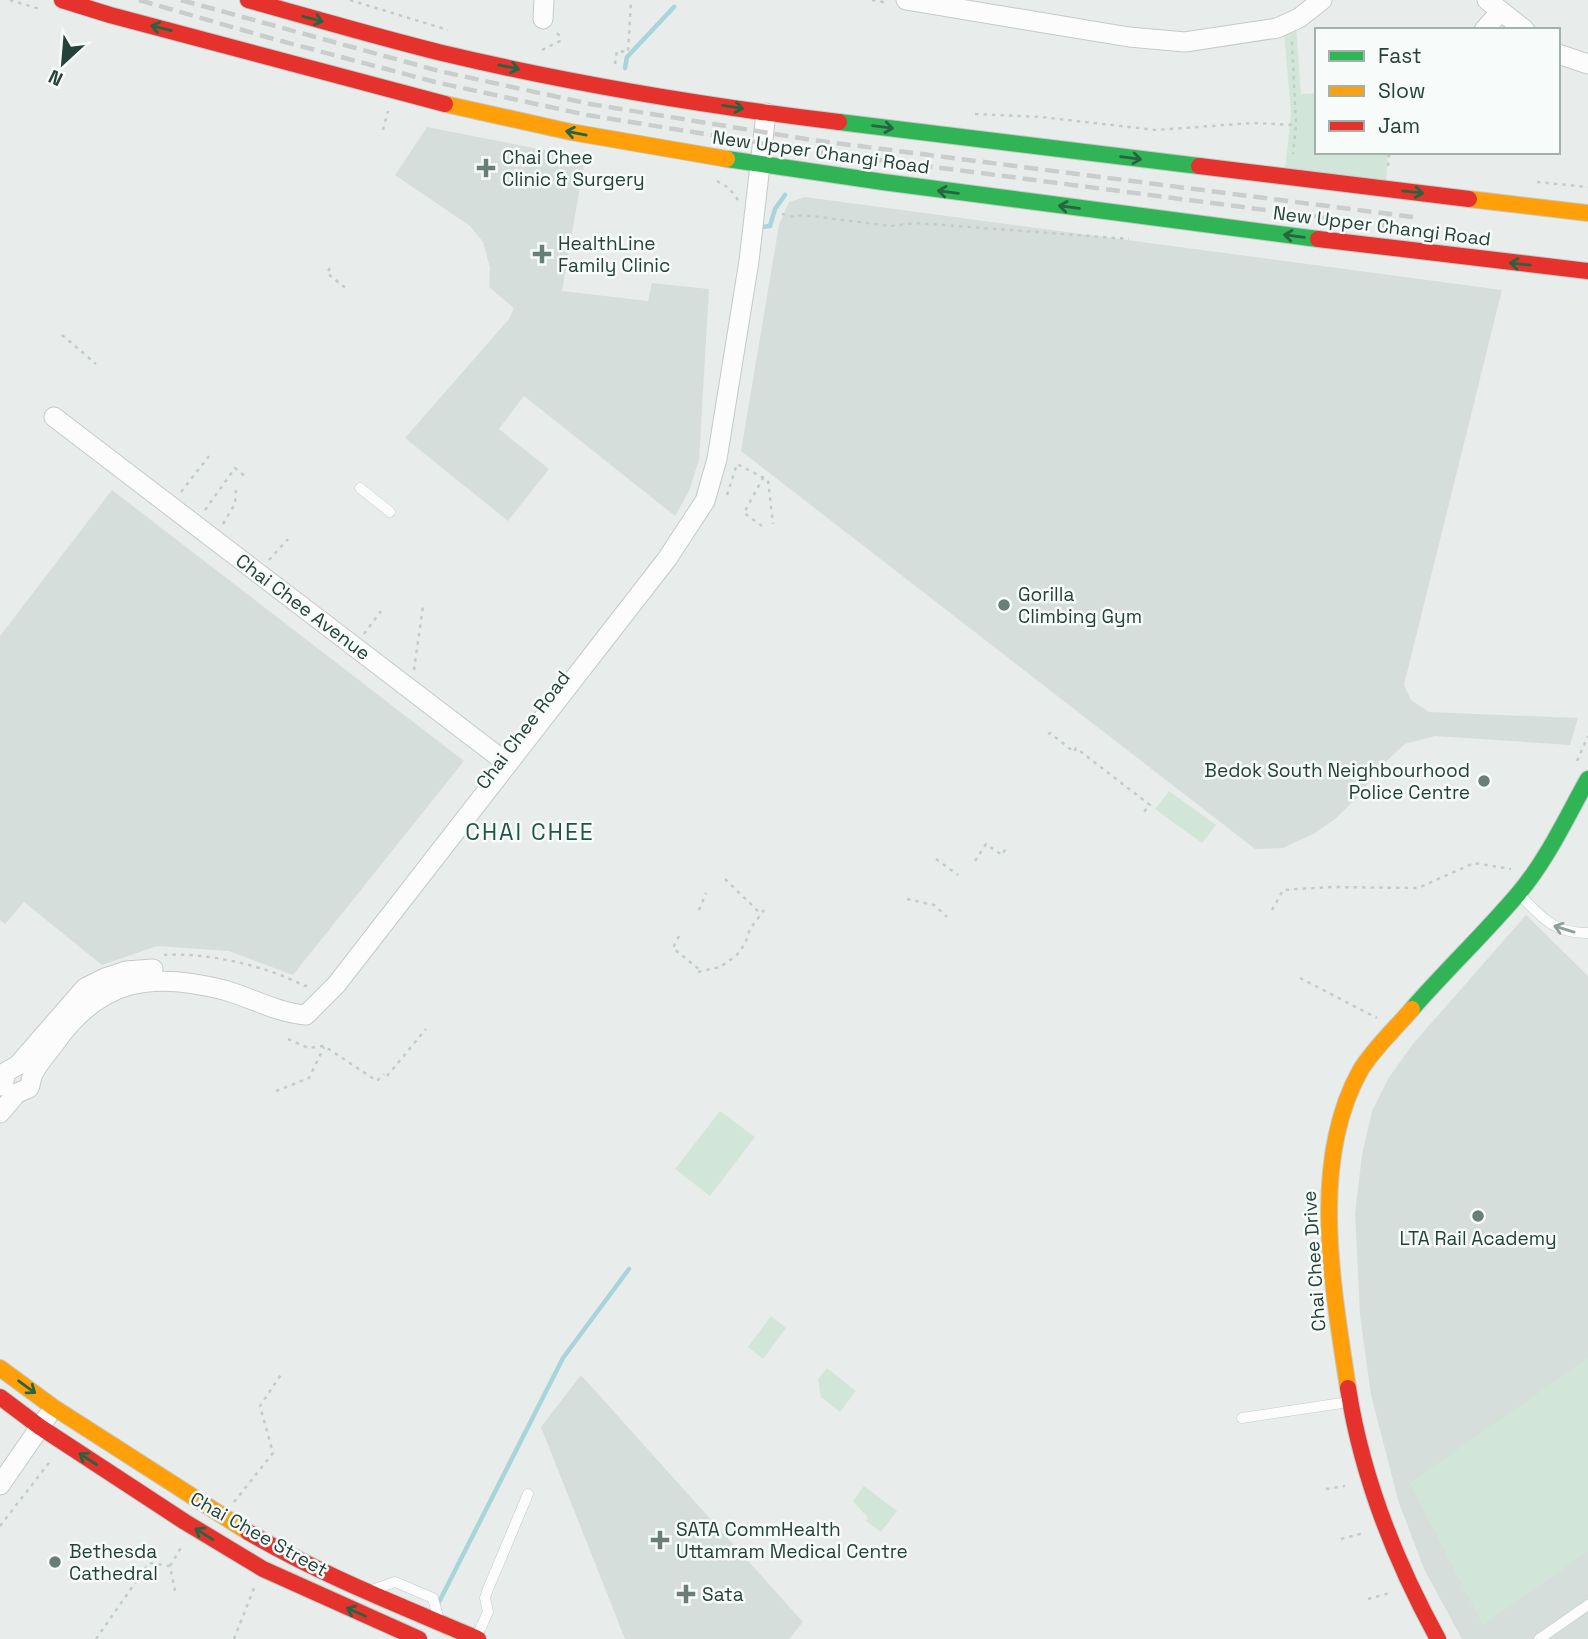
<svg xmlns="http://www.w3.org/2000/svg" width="1588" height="1639" font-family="'Space Grotesk',sans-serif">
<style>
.built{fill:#d6dedb}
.green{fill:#d1e6d8}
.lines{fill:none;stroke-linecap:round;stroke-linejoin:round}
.stream{stroke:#a9d4db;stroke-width:4.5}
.lane-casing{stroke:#c5cac8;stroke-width:11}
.street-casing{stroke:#c5cac8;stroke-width:21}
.fast-casing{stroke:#c3cbc8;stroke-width:18}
.slow-casing{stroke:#c3cbc8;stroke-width:18}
.jam-casing{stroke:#c3cbc8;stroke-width:18}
.path{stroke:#c3ccca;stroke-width:2.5;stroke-dasharray:3.5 5;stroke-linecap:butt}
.lane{stroke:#fcfcfc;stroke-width:10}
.street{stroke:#fcfcfc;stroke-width:19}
.fast{stroke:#30b455;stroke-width:16}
.slow{stroke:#ff9f0a;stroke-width:16}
.jam{stroke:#e5322d;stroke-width:16}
.rail{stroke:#c9cdcc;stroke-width:4.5;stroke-dasharray:14 7;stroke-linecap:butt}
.oneway{stroke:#286442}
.oneway2{stroke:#909f9b}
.poi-dot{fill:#697e78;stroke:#f7fbf9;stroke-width:2.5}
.labels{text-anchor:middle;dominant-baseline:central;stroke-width:5;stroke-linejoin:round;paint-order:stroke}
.street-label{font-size:19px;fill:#24423a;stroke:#f7fbf9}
.poi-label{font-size:19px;fill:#24423a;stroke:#f7fbf9;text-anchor:start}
.quarter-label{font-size:23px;letter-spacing:2px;fill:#1f5548;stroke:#f7fbf9}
</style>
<rect width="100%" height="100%" fill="#e8edeb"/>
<path class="built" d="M427 127 585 158 562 291 648 301 652 283 709 289 699 460 689 491 675 516 524 396 499 429 549 469 508 521 405 438 509 319 514 308 489 287 490 268 483 242 470 226 395 175Z
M805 197 1502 290 1404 685 1411 700 1429 712 1578 718 1570 745 1435 736 1405 744 1381 766 1357 798 1335 819 1315 833 1283 848 1255 849 741 451 779 225 789 202Z
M112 490 464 761 293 975 229 951 157 946 102 965 24 902 5 924 0 920V636Z
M1526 915 1588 976V1639H1462L1424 1569 1398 1500 1371 1395 1360 1315 1355 1213 1362 1155 1372 1111 1388 1079 1412 1045Z
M581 1375 803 1622 789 1639H625L541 1427Z"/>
<path class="green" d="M1296 27 1301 94 1317 93V152H1388L1386 182 1285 170 1291 113 1284 32Z
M1169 791 1216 825 1202 843 1155 809Z
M720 1111 755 1137 710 1196 675 1169Z
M771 1316 786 1328 763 1359 748 1347Z
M1588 1358V1551L1483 1625 1410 1483Z
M827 1368 856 1391 840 1412 821 1397 818 1379Z
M864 1486 897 1511 881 1532 866 1521 868 1518 853 1501Z"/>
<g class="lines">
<path class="stream" d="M625 68 627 57 674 7
M762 227 770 226 775 209 785 195
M439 1602 563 1358 629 1269"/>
<g class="lane-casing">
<path id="lane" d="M360 488 390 512
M1519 894C1542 917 1552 933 1588 933
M1242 1418 1349 1402
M375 1589 395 1582 433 1598 438 1617
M476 1638 488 1612 485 1598 488 1589 528 1494
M1539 1639 1588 1605"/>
</g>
<g class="street-casing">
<path id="street" d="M906 0 1129 37 1185 42 1277 28 1299 18 1322 0
M1487 0 1525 30
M543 19 544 0
M1484 30 1501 11
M1558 54 1588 64
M54 417 508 764
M0 1086 4 1081 6 1072 18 1065 85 988 105 978 126 971 153 969
M0 1113 17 1093 29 1088C31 1083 31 1078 33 1074 38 1063 48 1053 55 1043 100 979 151 971 224 990 252 998 278 1013 306 1015L336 985 667 559 705 501 717 459 749 261 766 113
M0 1485 47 1417"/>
</g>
<g class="fast-casing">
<path id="fast" d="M839 122 1199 166
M727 159 883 182 1318 239
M1412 1009C1446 970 1484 934 1518 894 1547 860 1566 818 1588 779"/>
</g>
<g class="slow-casing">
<path id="slow" d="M445 104 571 132 727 159
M1469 199 1588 213
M0 1368 53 1407 248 1532
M1348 1388C1333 1288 1309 1163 1360 1071 1373 1049 1395 1029 1412 1009"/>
</g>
<g class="jam-casing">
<path id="jam" d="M62 0 110 15 445 104
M248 0C313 18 377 37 442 53 573 84 706 106 839 122
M1199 166 1469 199
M1318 239 1588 271
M1348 1388C1362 1478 1394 1559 1438 1639
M0 1397 40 1427 185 1522 263 1569 419 1639
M248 1532C321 1575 401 1606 478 1639"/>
</g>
<path class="path" d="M10 0 40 9
M350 0 448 30
M872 0 888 3
M1292 42 1296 125 1293 154
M542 50 560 41 559 35 555 32
M615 64 617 51 628 52 631 0
M975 114 1041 117 1156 130 1253 123 1296 125
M383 130 388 111
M1388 166 1389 152
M717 181 729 188 738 200
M1537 182 1588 187
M782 214 794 217 803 215 891 226 916 223 1129 239
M330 268 327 273 348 290
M62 335 96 364
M181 492 209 456
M727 495 737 464 768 480 773 524
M205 510 235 468 246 477
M223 524 235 504 236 490
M762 526 744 513 764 476
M269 560 288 539
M364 634 381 611
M414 670 423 606
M1048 734 1050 733 1074 752 1076 748 1150 805 1142 814
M1577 761 1588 736
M936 859 958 875
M975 861 986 844 1002 855 1006 848
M725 879 761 914
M907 899 934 905 947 917
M699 910 706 893
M1272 910 1283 890 1333 887 1418 888 1474 863 1511 869
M679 936 673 948 700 970
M164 955C206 952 268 966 304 986L310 985
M698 972 720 967 736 956 745 944 750 929 764 910
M1300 978 1377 1018
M288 1039 308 1048 324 1046 377 1081 384 1074
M387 1076 426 1029
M276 1091 309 1078 324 1047
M1326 1489 1345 1486
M234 1502 273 1453 260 1406 282 1373
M0 1526 52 1459
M1341 1539 1364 1533
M175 1591 170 1566 182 1546
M1368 1599 1390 1593
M96 1639 149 1563 170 1566
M234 1639 254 1588"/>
<use href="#lane" class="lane"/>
<use href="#street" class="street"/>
<use href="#fast" class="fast"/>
<use href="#slow" class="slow"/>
<use href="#jam" class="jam"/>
<path class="rail" d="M139 0 270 38 435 82 587 115 811 151 1412 229
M181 0 439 71 590 104 812 140 1413 217"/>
</g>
<defs><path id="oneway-shaft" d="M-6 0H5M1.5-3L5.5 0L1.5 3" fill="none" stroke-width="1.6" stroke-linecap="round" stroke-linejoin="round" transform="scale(1.75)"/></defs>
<g class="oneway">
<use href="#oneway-shaft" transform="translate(313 19) rotate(15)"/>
<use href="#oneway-shaft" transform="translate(161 28) rotate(-166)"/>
<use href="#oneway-shaft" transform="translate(509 67) rotate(12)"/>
<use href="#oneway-shaft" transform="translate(733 107) rotate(9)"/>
<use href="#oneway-shaft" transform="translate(883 127) rotate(7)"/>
<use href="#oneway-shaft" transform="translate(576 133) rotate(-169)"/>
<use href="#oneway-shaft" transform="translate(1131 158) rotate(7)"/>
<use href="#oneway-shaft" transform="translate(948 192) rotate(-173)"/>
<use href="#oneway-shaft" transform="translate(1413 192) rotate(6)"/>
<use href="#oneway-shaft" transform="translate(1069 207) rotate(-173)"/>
<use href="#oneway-shaft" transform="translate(1294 236) rotate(-173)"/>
<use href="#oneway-shaft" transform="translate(1520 264) rotate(-174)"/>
<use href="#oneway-shaft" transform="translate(27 1387) rotate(36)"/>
<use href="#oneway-shaft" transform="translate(88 1459) rotate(-147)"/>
<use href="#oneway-shaft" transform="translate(204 1534) rotate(-148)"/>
<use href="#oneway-shaft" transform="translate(356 1612) rotate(-156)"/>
</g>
<use class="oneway2" href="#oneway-shaft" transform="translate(1564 929) rotate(-163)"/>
<g class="poi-dot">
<path d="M482.5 157.5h7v7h7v7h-7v7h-7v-7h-7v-7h7z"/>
<path d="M538.5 243.5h7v7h7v7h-7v7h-7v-7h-7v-7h7z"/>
<circle cx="1004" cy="605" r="7"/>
<circle cx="1484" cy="781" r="7"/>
<circle cx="1478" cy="1216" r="7"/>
<path d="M656.5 1529.5h7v7h7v7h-7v7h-7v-7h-7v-7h7z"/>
<circle cx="55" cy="1562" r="7"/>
<path d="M682.5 1583.5h7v7h7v7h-7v7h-7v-7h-7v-7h7z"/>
</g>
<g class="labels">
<g class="street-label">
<text transform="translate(821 152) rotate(8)">New Upper Changi Road</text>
<text transform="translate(1382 226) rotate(7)">New Upper Changi Road</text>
<text transform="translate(303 607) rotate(37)">Chai Chee Avenue</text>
<text transform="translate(523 730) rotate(-53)">Chai Chee Road</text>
<text transform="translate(1314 1261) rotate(-94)">Chai Chee Drive</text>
<text transform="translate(259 1534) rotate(29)">Chai Chee Street</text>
</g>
<g class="poi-label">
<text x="502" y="157">Chai Chee<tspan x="502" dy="22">Clinic &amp; Surgery</tspan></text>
<text x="558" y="243">HealthLine<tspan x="558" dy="22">Family Clinic</tspan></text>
<text x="1018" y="594">Gorilla<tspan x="1018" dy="22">Climbing Gym</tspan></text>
<text x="1470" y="770" text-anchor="end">Bedok South Neighbourhood<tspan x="1470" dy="22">Police Centre</tspan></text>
<text x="1478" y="1238" text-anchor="middle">LTA Rail Academy</text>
<text x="676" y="1529">SATA CommHealth<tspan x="676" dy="22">Uttamram Medical Centre</tspan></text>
<text x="69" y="1551">Bethesda<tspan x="69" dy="22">Cathedral</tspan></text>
<text x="702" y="1594">Sata</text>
</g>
<g class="quarter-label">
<text x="530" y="832">CHAI CHEE</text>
</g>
</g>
<rect x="1315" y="28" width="245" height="126" fill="#f7fbf9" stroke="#a3b1ad" stroke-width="2"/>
<rect x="1329" y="51" width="35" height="10" fill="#30b455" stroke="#a3b1ad" stroke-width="2"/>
<text x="1378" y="63" font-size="21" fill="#24423a">Fast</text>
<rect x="1329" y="86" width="35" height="10" fill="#ff9f0a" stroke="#a3b1ad" stroke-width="2"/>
<text x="1378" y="98" font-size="21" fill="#24423a">Slow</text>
<rect x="1329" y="121" width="35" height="10" fill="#e5322d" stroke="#a3b1ad" stroke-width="2"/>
<text x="1378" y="133" font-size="21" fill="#24423a">Jam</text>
<g transform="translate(63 63) rotate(206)" stroke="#f7fbf9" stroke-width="5" paint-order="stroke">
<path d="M0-5L12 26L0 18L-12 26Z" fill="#24423a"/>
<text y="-10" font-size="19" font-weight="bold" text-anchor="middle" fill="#24423a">N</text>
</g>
</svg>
